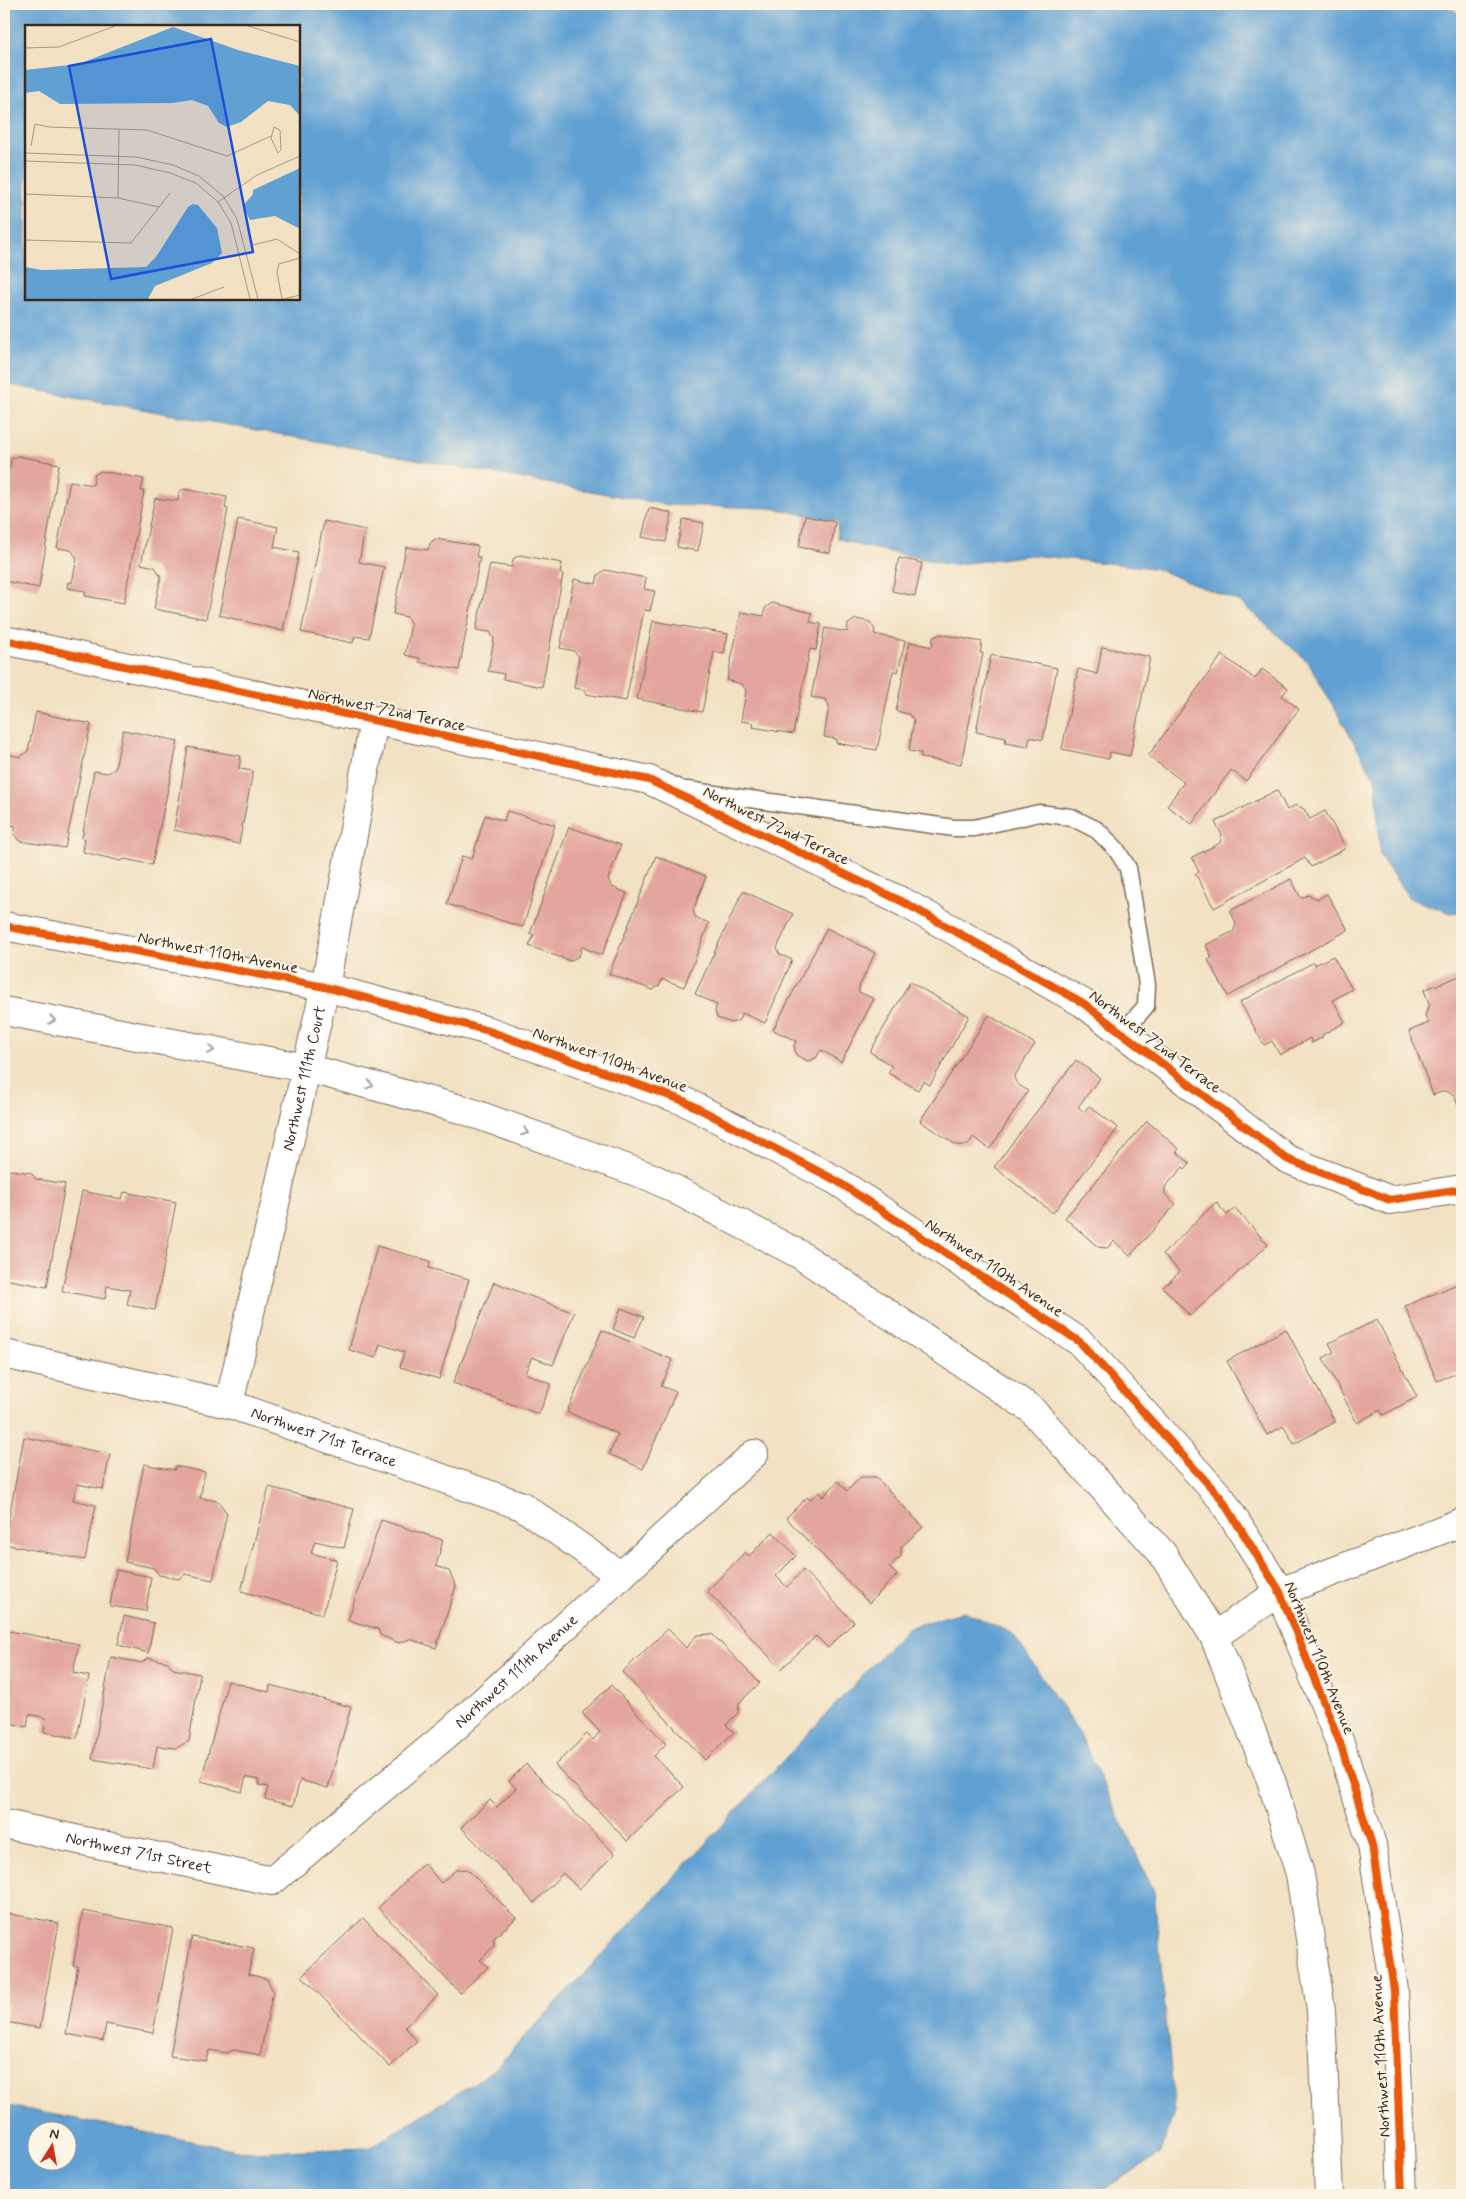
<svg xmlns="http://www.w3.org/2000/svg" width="1466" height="2199" font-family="Mynerve,sans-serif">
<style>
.water{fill:#60a0d3;stroke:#4e6578;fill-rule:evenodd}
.building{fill:#e3a69e}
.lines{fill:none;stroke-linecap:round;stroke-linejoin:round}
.service-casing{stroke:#7b6a58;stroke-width:19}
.minor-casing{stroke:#7b6a58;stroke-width:30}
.service{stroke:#fff;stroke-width:16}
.minor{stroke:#fff;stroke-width:28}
.cycleway-casing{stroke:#fcf5e5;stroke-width:11}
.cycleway{stroke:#e8590c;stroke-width:8}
.oneway{stroke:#a79f9a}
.labels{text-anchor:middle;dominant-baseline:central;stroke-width:4;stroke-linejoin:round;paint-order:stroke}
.street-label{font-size:16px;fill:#3b2a1e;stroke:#fcf5e5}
.inset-road{fill:none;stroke:#a99881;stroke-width:1}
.view{fill:#1d4ed8;fill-opacity:0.15;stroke:#1d4ed8;stroke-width:2.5}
.inset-edge{fill:none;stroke:#3b2a1e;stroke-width:2.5}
</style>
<rect width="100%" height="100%" fill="#fcf5e5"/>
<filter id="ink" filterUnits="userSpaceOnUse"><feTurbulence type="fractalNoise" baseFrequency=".02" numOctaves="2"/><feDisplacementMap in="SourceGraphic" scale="10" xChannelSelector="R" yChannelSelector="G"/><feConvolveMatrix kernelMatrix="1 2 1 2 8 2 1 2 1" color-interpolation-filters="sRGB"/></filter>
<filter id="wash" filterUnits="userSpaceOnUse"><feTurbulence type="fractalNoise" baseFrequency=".0096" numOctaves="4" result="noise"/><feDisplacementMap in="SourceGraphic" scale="20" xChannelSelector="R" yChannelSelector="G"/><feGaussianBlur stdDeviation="1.12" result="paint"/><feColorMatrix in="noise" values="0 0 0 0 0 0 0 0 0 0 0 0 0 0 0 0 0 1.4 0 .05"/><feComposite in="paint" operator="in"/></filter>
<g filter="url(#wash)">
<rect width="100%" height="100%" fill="#f2e1c3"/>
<path class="water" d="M4 4H1443L1462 15V912L1451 913 1409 898 1380 856 1376 781 1308 662 1240 602 1154 568 1031 555 951 565 857 545 837 538 838 521 771 508 667 505 4 384ZM26 26H299V299H26Z
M964 1611 1013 1634 1080 1734 1154 1892 1175 2113 1159 2155 1094 2195H4V2105L248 2152 369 2148 493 2071 907 1628ZM38 2132H68V2162H38Z"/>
<g id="blocks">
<path class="building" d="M18 456 59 464 39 588 4 581V467L10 468 11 459Z
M101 471 144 479 141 491H144L124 603 85 596V591L67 588 68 582 72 583 77 558 71 550 57 548 70 481 93 485 94 475Z
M184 489 227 497 225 508 228 509 206 619 154 609 161 577 155 567 141 564 155 498 178 501 179 492Z
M649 508 672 513 666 542 642 537Z
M805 516 835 522 830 553 799 547Z
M238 519 278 527 274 547 299 552 283 631 219 615Z
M683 519 704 523 698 551 677 547Z
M324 521 365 530 359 562 384 567 369 638 355 636 353 643 301 632Z
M435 539 478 546 476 557H480L459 670 419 662 420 658 405 655 411 624 407 617 393 614 406 547 428 550 430 543Z
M520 555 562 563 560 573 563 574 542 687 503 679 504 674 488 671 494 639 490 632 476 630 490 564 512 567 513 559Z
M899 558 922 563 915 596 892 591Z
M605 570 646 578 644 589 655 591 650 611 644 610 626 701 586 694V690L574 688 579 657 574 651 560 648 574 579 596 584 598 575Z
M772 603 812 613 810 622 821 624 816 650 810 649 793 734 752 727 753 723 741 721 746 690 741 684 727 680 741 612 764 616 765 608Z
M856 619 870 622 875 630 874 634 905 641 898 672 893 671 877 750 836 743 837 739 824 737 829 706 825 699 811 697 825 628 847 632 848 624Z
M653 621 728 634 724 654 714 652 702 712 637 699Z
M940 634 982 642 980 653H983L961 764 921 758V753L909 751 914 720 909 714 896 711 910 642 932 647 933 638Z
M1102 647 1150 657 1130 756 1110 752 1109 759 1062 749 1078 669 1097 674Z
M991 655 1057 668 1043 740 1030 737 1028 747 1005 743 1006 738 976 732Z
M1222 655 1255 679 1262 669 1288 688 1282 696 1299 709 1246 781 1231 770 1192 824 1167 806 1184 782 1148 756Z
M36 712 91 724 65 848 19 841 14 834 16 826 4 824V770L7 754 20 757 28 751Z
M123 730 178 741 152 865 125 859 121 861 83 852 85 839 82 838 94 771 108 773 115 769Z
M188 747 241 756 239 769 253 771 239 844 174 830Z
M1277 790 1287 810 1296 805 1304 809 1310 819 1325 811 1346 848 1311 867 1305 858 1214 908 1195 873 1199 872 1192 857 1220 843 1222 835 1215 822Z
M507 811 555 825 523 927 447 904 462 856 472 859 485 815 504 821Z
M569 827 621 845 608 879 612 887 627 893 602 955 582 947 579 956 570 961 529 946 534 935 530 934Z
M656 856 706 876 693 911 696 918 709 923 684 987 662 979 660 985 653 990 609 974Z
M1291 879 1301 898 1308 895 1318 899 1327 894 1348 930 1228 996 1208 960 1212 958 1206 945 1234 931 1236 923 1230 911Z
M743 891 793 914 777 948 779 954 792 960 765 1023 742 1013 739 1020 732 1023 717 1018 715 1010 717 1005 695 994Z
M827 928 875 953 859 987V992L874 999 841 1062 821 1050 816 1058 808 1061 796 1055 794 1046 796 1041 773 1030Z
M1333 956 1352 989 1333 1000 1345 1022 1322 1035 1323 1037 1312 1043 1310 1038 1280 1055 1272 1041 1264 1045 1240 1002 1314 962 1315 965Z
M1462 975V1116L1454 1095 1445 1091 1433 1095 1409 1031 1429 1023 1425 1016 1428 1007 1430 1006 1424 990Z
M910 982 969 1016 930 1085 923 1081 918 1090 888 1073 892 1066 870 1052Z
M989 1015 1035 1044 1014 1077 1016 1083 1028 1091 990 1149 973 1137 968 1145H956L920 1121Z
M1076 1060 1100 1078 1078 1107 1084 1112 1089 1106 1118 1128 1053 1213 994 1167Z
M1147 1121 1179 1149 1176 1152 1190 1163 1185 1169 1183 1167 1165 1187V1194L1176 1204 1130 1256 1114 1241 1107 1248 1098 1247 1065 1218Z
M11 1170 31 1173 36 1179 65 1184 47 1287 4 1279V1174Z
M82 1191 122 1199 124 1192 176 1202 155 1310 127 1305 130 1290 107 1286 105 1299 62 1291Z
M1216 1202 1227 1215 1235 1208 1268 1245 1190 1316 1163 1287 1180 1272 1163 1254Z
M377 1246 430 1261 429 1268 469 1279 439 1379 400 1367 404 1352 380 1344 376 1358 349 1350Z
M494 1282 574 1313 553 1365 532 1357 525 1373 551 1384 539 1414 453 1383Z
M1462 1282V1378L1460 1372 1437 1381 1405 1306Z
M621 1308 644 1317 634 1338 613 1329Z
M1377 1320 1417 1397 1383 1415 1380 1410 1357 1423 1323 1358 1334 1352 1329 1343Z
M1286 1329 1335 1422 1294 1444 1284 1426 1267 1435 1227 1361Z
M602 1330 673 1360 661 1386 676 1392 643 1469 609 1454 618 1434 567 1412Z
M24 1437 110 1454 103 1489 77 1484 73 1500 96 1505 85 1560 4 1544Z
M144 1464 174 1470 175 1466 205 1472 200 1498 218 1501 227 1513 213 1580 185 1574 179 1579 159 1575 154 1568 125 1562Z
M861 1477H876L923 1527 901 1547V1556L889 1567 897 1575 869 1603 786 1518 807 1497 810 1500 819 1492 823 1497 838 1481 847 1491Z
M269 1487 354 1509 344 1548 315 1541 311 1553 337 1560 323 1614 241 1591Z
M381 1520 443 1540 436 1566 449 1571 456 1586 436 1648 410 1639 399 1643 380 1635 378 1629 348 1620Z
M773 1532 796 1556 776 1576 787 1587 803 1570 854 1622 828 1648 816 1636 781 1669 707 1591 745 1552 749 1556Z
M116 1570 151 1577 146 1611 110 1606Z
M124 1616 154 1623 148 1653 118 1645Z
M668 1629 686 1648 697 1635 712 1634 760 1683 739 1703 738 1713 726 1725 734 1732 705 1760 622 1672Z
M4 1630 79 1644 73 1673 89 1676 77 1738 44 1732 46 1718 29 1714 27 1727 4 1722Z
M111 1657 142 1663 147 1658 168 1662 173 1669 200 1674 189 1741 176 1748 157 1746 153 1769 92 1759Z
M228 1681 269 1692 270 1685 351 1707 328 1788 300 1780 293 1806 265 1799 268 1787 259 1785V1780L246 1777 242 1792 201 1781Z
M611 1685 666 1744 654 1756 684 1787 627 1841 555 1765 587 1734 593 1740 600 1732 582 1713Z
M526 1764 615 1854 579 1889 563 1873 534 1903 461 1827 490 1800 497 1807 516 1788 509 1781Z
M424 1863 441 1883 456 1870 467 1869 516 1918 494 1938V1946L480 1960 488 1967 460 1993 378 1908Z
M4 1893 9 1894 5 1913 59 1923 40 2028 5 2022 8 2006 4 2005Z
M83 1911 173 1928 153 2033 106 2024 103 2041 66 2034 78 1966H73Z
M363 1918 438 1995 405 2027 417 2041 390 2067 302 1976Z
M192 1937 254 1948 248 1974 267 1979 273 1991 260 2055 234 2050 226 2053 209 2050 206 2061 170 2056Z"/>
</g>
</g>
<g filter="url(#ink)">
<use href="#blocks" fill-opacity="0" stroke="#7b6a58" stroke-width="1"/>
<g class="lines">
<g class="service-casing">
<path id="service" d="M687 790 954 828H974L1039 813 1071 817 1097 830 1116 849 1128 868 1147 985 1146 1006 1122 1033"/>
</g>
<g class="minor-casing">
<g id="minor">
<path d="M4 640 649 780 905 903 1083 1003 1287 1159 1390 1200 1462 1189"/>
<path d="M4 926 325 987 489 1031 684 1101 837 1181 1080 1342 1221 1498 1280 1592 1340 1743 1372 1845 1394 1990 1402 2195"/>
<path d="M4 1011 306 1068 464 1110 653 1178 799 1254 1031 1409 1162 1553 1214 1636 1271 1780 1300 1874 1321 2010 1329 2195"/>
<path id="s1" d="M4 1354 229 1404 522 1506 621 1576"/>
<path id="s2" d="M229 1404 325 987 374 721"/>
<path d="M1214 1636 1280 1592 1462 1522"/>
<path id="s3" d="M4 1824 272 1881 453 1729 754 1454"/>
</g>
</g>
<use href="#service" class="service"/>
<use href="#minor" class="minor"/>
<g class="cycleway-casing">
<path id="cycleway" d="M4 640 649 780 905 903 1083 1003 1287 1159 1390 1200 1462 1189
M4 926 325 987 489 1031 684 1101 837 1181 1080 1342 1221 1498 1280 1592 1340 1743 1372 1845 1394 1990 1402 2195"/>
</g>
<use href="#cycleway" class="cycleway"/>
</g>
<defs><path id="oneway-chevron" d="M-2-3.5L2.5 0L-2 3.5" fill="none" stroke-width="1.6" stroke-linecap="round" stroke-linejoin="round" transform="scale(1.25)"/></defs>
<g class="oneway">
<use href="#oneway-chevron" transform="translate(52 1020) rotate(11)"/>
<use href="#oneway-chevron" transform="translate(211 1050) rotate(11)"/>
<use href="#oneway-chevron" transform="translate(370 1085) rotate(15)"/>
<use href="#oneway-chevron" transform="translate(525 1132) rotate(20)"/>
</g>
</g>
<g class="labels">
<g class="street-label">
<text transform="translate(387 710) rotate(12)">Northwest 72nd Terrace</text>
<text transform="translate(776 826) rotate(26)">Northwest 72nd Terrace</text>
<text transform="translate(218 953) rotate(11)">Northwest 110th Avenue</text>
<text transform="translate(1155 1042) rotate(37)">Northwest 72nd Terrace</text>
<text transform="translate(610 1060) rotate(20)">Northwest 110th Avenue</text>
<text stroke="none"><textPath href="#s2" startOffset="334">Northwest 111th Court</textPath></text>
<text transform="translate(994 1268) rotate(34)">Northwest 110th Avenue</text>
<text stroke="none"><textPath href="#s1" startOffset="331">Northwest 71st Terrace</textPath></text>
<text transform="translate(1319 1658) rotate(68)">Northwest 110th Avenue</text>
<text stroke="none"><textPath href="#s3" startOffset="596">Northwest 111th Avenue</textPath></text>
<text stroke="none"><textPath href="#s3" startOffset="138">Northwest 71st Street</textPath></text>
<text transform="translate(1381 2056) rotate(-93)">Northwest 110th Avenue</text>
</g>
</g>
<g transform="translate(25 25)">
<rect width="275" height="275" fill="#f2e1c3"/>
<path d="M148 2 213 25 275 41V91L265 80 243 76 216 97 202 102 194 98 183 81 167 75 147 78 35 79 14 66 0 68V45L54 39ZM275 143V204L250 191 225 195 218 181 228 169V165ZM168 179 173 180 192 203 197 228 187 238 130 261 123 274H0V242L17 245 121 242 131 232 163 182Z" fill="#60a0d3"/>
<path class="inset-road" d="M223 1 275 17M0 23 34 22 90 1M249 102 255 105 256 125 253 128 246 113ZM6 121 10 99 24 102 122 105 202 131 246 111M0 128 111 132 148 140 174 151 198 171 212 194 233 274M0 136 110 140 145 148 171 158 193 177 206 198 225 274M0 169 93 173 134 182M93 173 94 104M193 177 232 150 275 131M0 215 106 218 145 168M228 220 252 214 275 229M167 274 199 262M257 274 252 247 254 239 275 233M259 274 275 270"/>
<path class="view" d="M186 14 228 227 86 254 44 41Z"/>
<rect width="275" height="275" class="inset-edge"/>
</g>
<rect width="1466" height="2199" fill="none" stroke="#fcf5e5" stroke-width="20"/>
<g transform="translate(52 2146) rotate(11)"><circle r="24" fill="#fcf5e5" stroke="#afa495"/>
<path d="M0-4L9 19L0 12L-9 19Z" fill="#c8321e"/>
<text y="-8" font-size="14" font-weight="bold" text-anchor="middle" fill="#3b2a1e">N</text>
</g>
</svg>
